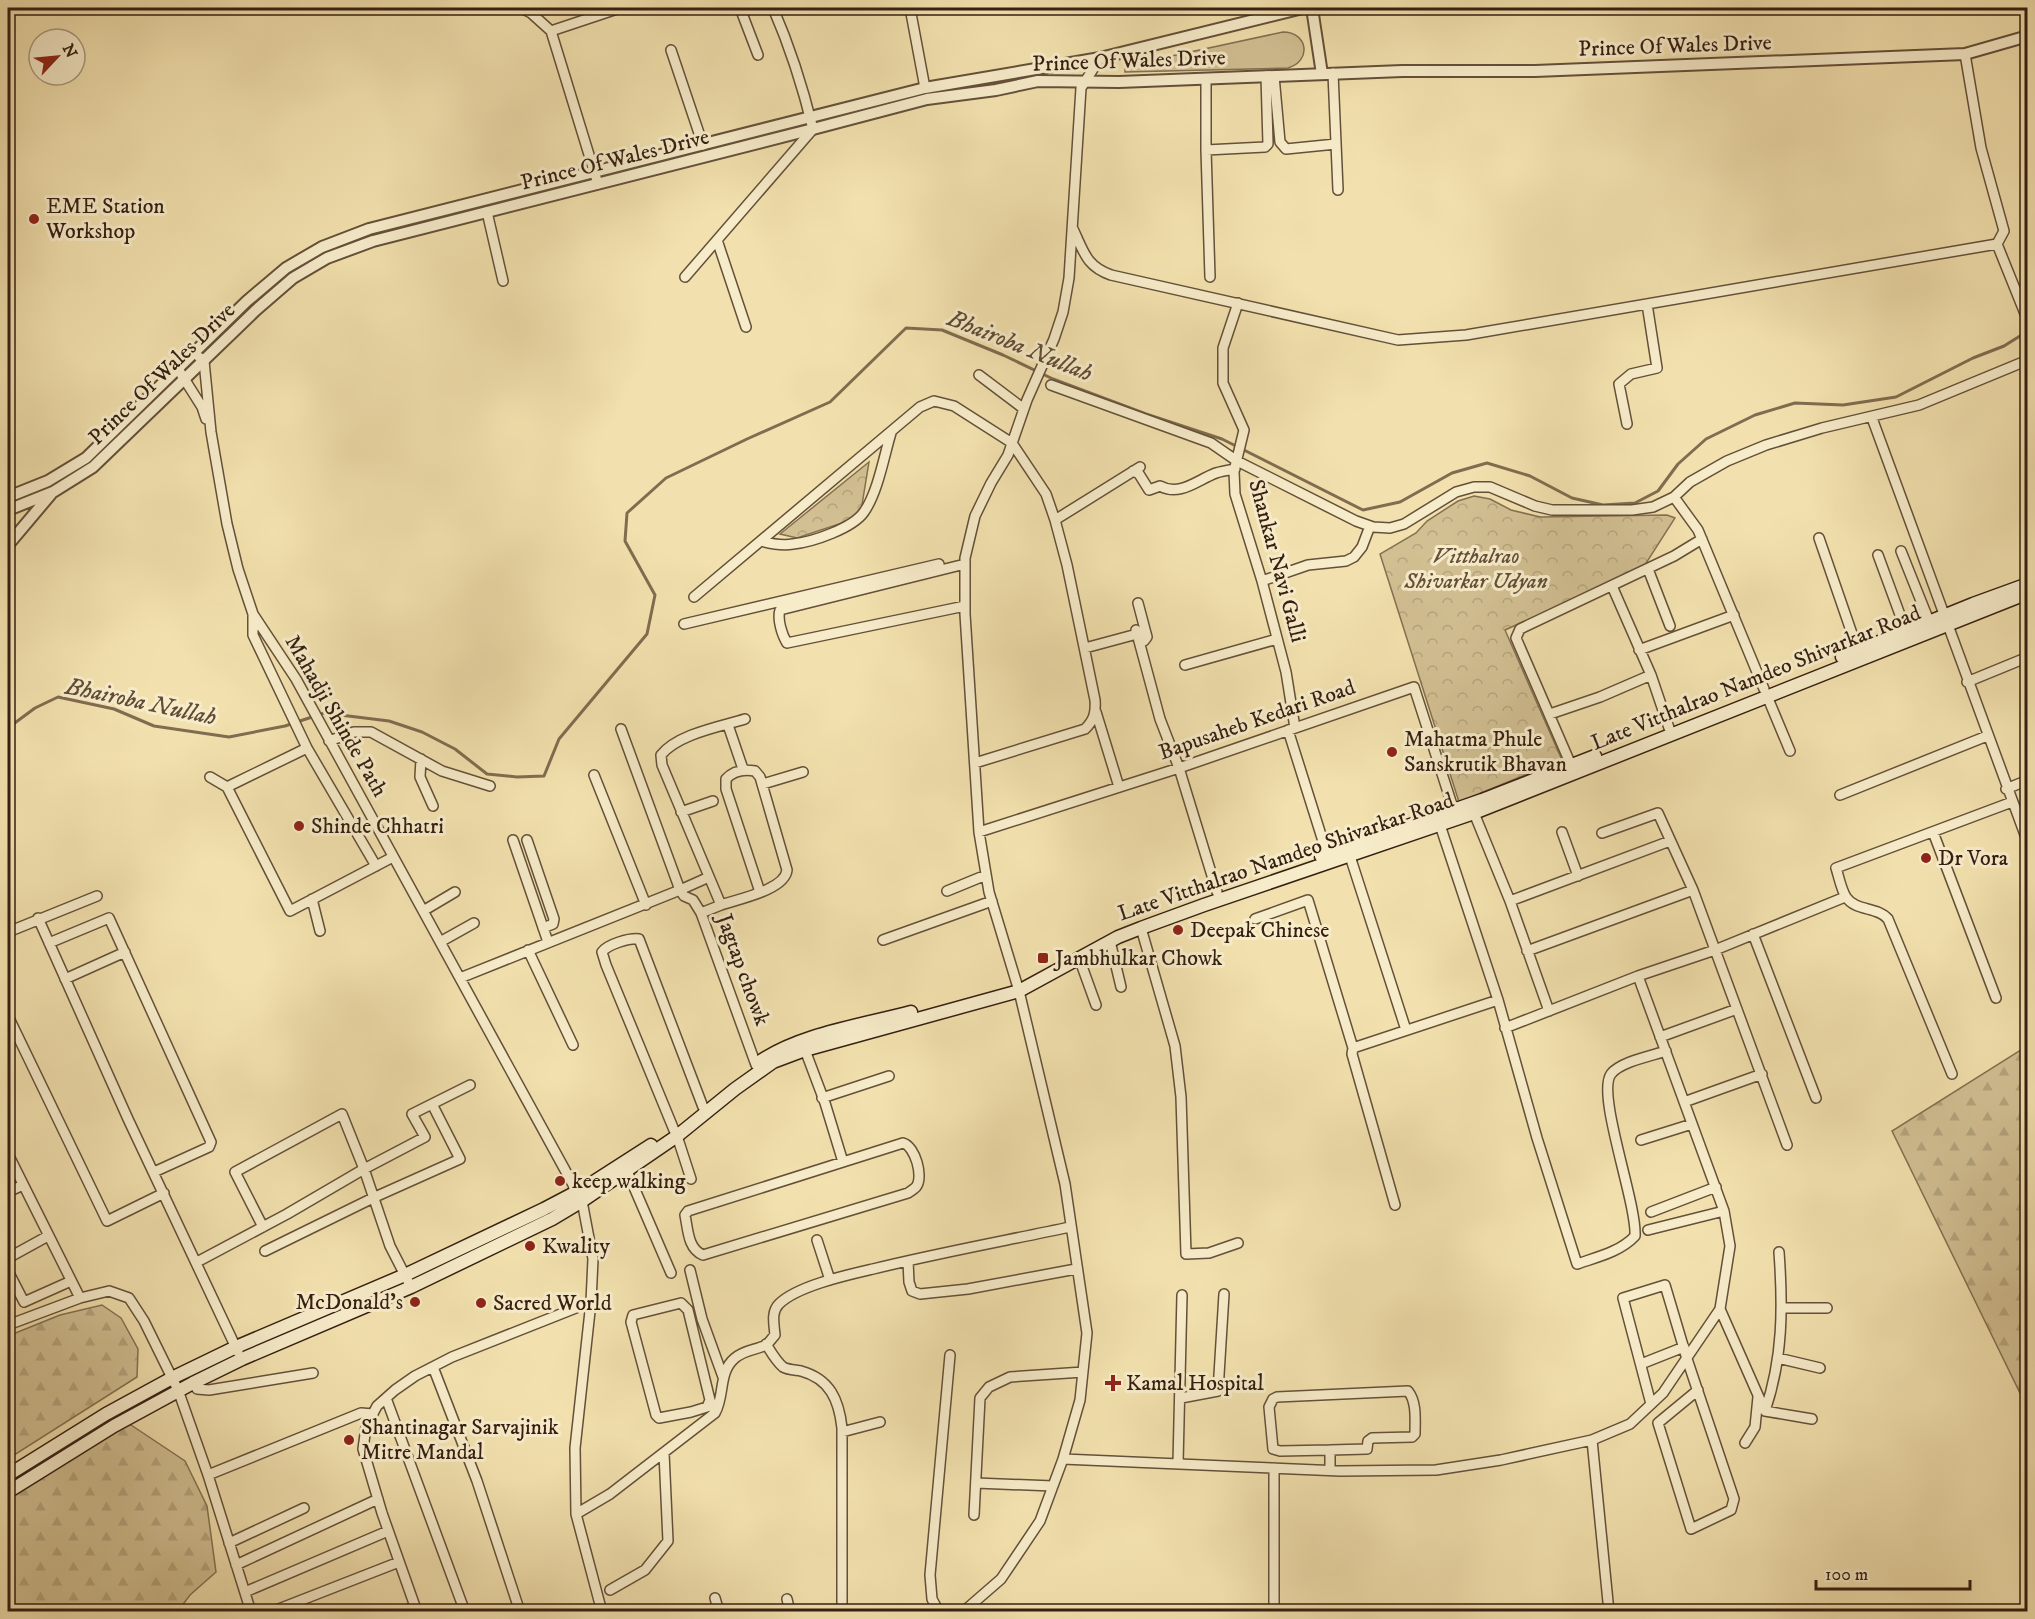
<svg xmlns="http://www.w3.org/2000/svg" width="2035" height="1619" font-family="'IM FELL DW Pica',serif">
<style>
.green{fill:#d2c093;stroke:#847052;stroke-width:1.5}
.forest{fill:url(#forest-firs);stroke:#847052;stroke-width:1.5}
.park{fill:url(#park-crowns);stroke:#847052;stroke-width:1.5}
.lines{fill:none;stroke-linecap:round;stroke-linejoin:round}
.stream{stroke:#806c50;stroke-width:3}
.minor-casing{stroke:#645039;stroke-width:12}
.tertiary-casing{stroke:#645039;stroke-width:14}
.secondary-casing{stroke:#351f12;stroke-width:15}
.minor{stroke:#f7ecca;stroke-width:9}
.tertiary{stroke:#f7ecca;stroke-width:10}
.secondary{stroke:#f7ecca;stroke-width:12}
.poi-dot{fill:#8f2418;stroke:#f7ecca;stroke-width:2}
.labels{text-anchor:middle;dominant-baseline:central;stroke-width:6;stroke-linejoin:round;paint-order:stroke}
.street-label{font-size:22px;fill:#351f12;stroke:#f7ecca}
.poi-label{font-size:22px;fill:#351f12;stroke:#f7ecca;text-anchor:start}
.park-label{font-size:22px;font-style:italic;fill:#644f39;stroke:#f7ecca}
.water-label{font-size:24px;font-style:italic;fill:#614c36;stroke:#f7ecca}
</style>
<defs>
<pattern id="forest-firs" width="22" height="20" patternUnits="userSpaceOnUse" patternTransform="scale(1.5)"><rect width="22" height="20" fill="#d2c093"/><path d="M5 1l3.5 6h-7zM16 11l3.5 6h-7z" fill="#b5a57e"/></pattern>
<pattern id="park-crowns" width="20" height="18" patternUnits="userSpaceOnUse" patternTransform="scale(1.5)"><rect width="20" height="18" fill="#d2c093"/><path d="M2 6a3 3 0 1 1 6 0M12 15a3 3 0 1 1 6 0" fill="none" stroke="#b5a57e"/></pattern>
</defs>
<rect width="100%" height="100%" fill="#f2e1ae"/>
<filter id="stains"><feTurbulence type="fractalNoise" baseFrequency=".00333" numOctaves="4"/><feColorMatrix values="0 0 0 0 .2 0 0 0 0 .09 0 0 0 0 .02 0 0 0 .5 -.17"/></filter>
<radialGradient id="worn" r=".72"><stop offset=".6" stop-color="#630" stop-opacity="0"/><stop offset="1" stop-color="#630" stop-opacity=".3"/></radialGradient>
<path class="green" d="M1283 32C1308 32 1312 61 1288 68L1125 72V66Z"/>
<path class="forest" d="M2027 1046 2028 1390 2020 1393 1892 1131Z
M102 1305 121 1318 138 1349 137 1377 8 1459V1336L60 1315Z
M128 1423 185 1461 207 1506 216 1572 190 1595 178 1611 8 1612V1498Z"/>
<path class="park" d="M869 462 860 517 797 538 780 534Z
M1474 496 1490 499 1511 510 1540 517 1667 515 1675 518 1643 568 1505 630 1562 760 1459 802 1380 554 1416 533 1427 521 1458 501Z"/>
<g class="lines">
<path class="stream" d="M8 728 35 708 58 697 114 709 154 726 229 737 285 726 324 713 389 721 422 732 455 749 487 774 517 777 544 776 559 739 647 634 655 595 625 541 627 513 666 478 747 439 830 402 906 328 942 330 1003 355 1053 379 1146 414 1222 439 1363 510 1400 502 1452 473 1487 463 1530 476 1572 498 1603 505 1635 503 1658 491 1678 464 1706 439 1755 415 1795 403 1843 405 1896 397 1973 358 2004 346 2028 331"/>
<g class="minor-casing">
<path id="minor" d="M521 8 531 13 551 31 598 184
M740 8 758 55
M910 8 925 88
M551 31 620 8
M671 50 703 145
M1965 54 1981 148 2004 231 1997 244 2028 321
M1333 73 1338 190
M1274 76 1280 142 1286 149 1336 144
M1206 79V150L1265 147 1268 144 1266 76
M1206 150 1210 277
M487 212 503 281
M1073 229C1084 252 1086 266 1111 275L1398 340 1466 335 1997 244
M717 240 746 327
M685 277 813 129C803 88 790 47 773 8
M1238 303 1223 348V383L1244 430 1234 471 1235 494 1262 581 1286 672 1295 728
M199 357 204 361 211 432 227 524 238 569 253 614 296 679 582 1201 593 1259 591 1302 575 1448 576 1514 602 1612
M178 369 202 407 206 419
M979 375 1024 409
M1051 385 1211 443 1237 461 1356 521 1373 527 1390 528 1404 524 1456 492 1474 487H1490L1535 506 1552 510H1632L1653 507 1674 497 1690 482 1727 461 1766 445 1822 428 1919 405 2028 360
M1872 418 2028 843
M1627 424 1619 384 1631 374 1657 368 1647 304
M1133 471 1139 474 1149 490 1160 486C1180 497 1197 480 1216 473 1222 471 1229 470 1235 469
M1674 497 1698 530 1764 689
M1055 520 1140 467
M1819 538 1858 651
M761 541C772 544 782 546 793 544 813 542 853 528 864 512 878 492 884 456 891 433
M1901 551 1929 621
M1878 555 1906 631
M965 564 780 610C777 619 782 635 787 643L965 606
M1648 569 1670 626
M1262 581 1308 565 1346 561 1354 557 1362 547 1370 526
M1612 586 1651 675 1669 728
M694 597 920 407 934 401 954 406 1012 443 1046 494 1055 520 1067 565 1095 700C1096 713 1094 720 1085 729L975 763
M1138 603 1147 637 1144 641 1139 640
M253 614V635L307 748 376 866
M684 624 939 564
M1136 630 1160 719 1179 768 1217 892
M1085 648 1137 634
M1639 650 1734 615
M1185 665 1277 639
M1967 682 2028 657
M1767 696 1790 751
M1096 712 1119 787
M1550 714 1600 697 1651 675
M728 725 743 769
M621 729 680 890 709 877
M1288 730 1327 854
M329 741 354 732H371L442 771 490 786
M307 748 227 787 290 911 393 857
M421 759 420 777 433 806
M1571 765 1516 638 1520 629 1674 556 1702 539
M594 775 646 905
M210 777 227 787
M763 784 803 772
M2006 789 2028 780
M1840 795 1987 736
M681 812 713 801
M1474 813 1510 901 1549 1011
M1440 825 1498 1000
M979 832 1179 768 1414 687 1455 814
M1562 832 1578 876
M1933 832 1996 998
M1602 833 1658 813 1693 890 1787 1145
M513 840 548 942
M527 840 554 919 553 924 543 928
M1348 850 1406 1030
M947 891 986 875
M312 899 320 931
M1510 901 1670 841
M721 905C738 899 785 890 787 870L760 777 755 771C744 769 734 770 726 779V789L760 892
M423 911 455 892
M701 913 721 905 662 765 661 755C678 734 719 727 745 719
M38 918 128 1119 238 1352
M1255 919 1308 900 1353 1048
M1141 928 1175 1046 1181 1097 1186 1254 1209 1253 1238 1243
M8 932 97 896
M1753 934 1816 1098
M883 940 992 901
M1110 941 1121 987
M440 942 474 923
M49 943 109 918 211 1142 209 1147 154 1172
M528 950 573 1045
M1527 951 1693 890
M1079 958 1096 1005
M460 978 680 890 684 896 693 900 701 913 756 1065
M65 979 125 952
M8 1016 107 1221 164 1193
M1505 1028 1638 976 1715 950 1845 897
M1660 1037 1737 1009
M805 1050 825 1103 843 1162
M1952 1074 1888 919C1877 906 1856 912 1846 897 1841 889 1839 877 1836 868L2012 802
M822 1098 889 1076
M1684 1102 1762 1074
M674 1130 606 965 602 952C608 944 629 938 639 939L703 1107
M677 1136 691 1179
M1641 1140 1692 1124
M903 1143C915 1146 924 1177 916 1187 914 1189 911 1191 908 1193L703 1255C688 1249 688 1230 685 1215L688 1211Z
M8 1154 80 1298
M627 1171 671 1273
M8 1192 23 1185
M1395 1205 1352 1054 1353 1048 1498 1000 1537 1138 1577 1264C1597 1257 1620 1252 1635 1236 1637 1203 1596 1094 1611 1074 1620 1062 1651 1056 1666 1051
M1651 1212 1716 1187
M263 1227 235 1172 342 1114 364 1169 425 1137 412 1114 432 1104
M1648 1230 1724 1211
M817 1240 830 1280
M265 1251 375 1197 460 1159 432 1104 470 1085
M8 1258 48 1236
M908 1261 909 1282 912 1291 920 1294 968 1289 1076 1269
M197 1262 287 1214 364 1169 390 1246 411 1287
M690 1270 702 1319 723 1377
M8 1271 24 1302 71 1281
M1782 1308H1827
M1720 1309 1765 1411C1783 1358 1783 1307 1779 1252
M8 1325 80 1298 109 1291 129 1298 144 1321 178 1390 208 1475 251 1612
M766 1344C771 1352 776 1361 783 1367 788 1370 796 1370 801 1371 830 1379 839 1400 842 1428V1612
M1778 1358 1820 1368
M1641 1364 1684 1347
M433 1367 477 1481 520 1612
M193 1383 197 1389 209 1390 313 1373
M386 1398 465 1612
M1181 1398 1218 1391 1224 1294
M710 1400 707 1407 691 1412 659 1418 656 1415 631 1322 633 1315 681 1303 688 1310 710 1400 715 1413
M1651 1404 1623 1298 1665 1285 1687 1359 1734 1499 1731 1510 1691 1529 1658 1423 1698 1390
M1765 1411 1812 1419
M842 1432 880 1422
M1592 1440 1609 1612
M1745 1443 1755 1427 1758 1397
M1330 1450 1280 1451 1273 1449 1269 1407 1273 1399 1277 1397 1408 1391C1417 1402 1415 1420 1415 1434L1412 1437 1372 1438 1368 1441 1367 1449 1330 1450V1470
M1063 1459 1340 1471 1436 1470 1501 1460 1592 1440 1630 1424 1663 1393 1720 1309 1730 1246 1724 1211 1638 976
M1178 1463 1182 1295
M208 1475 361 1413 373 1414
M976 1483 1053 1486
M576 1514 610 1494 715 1413C725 1396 718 1372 735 1358 744 1350 756 1350 766 1345 769 1343 772 1338 775 1335 774 1324 771 1312 779 1304 797 1286 847 1275 873 1269 938 1253 1004 1241 1070 1227
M974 1515 980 1398 989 1387 1010 1377 1083 1372
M229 1543 304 1508
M236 1565 378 1499
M610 1590 645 1570 668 1541 664 1453
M245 1592 388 1531
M715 1598 719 1612
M787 1599 790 1612
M271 1612 399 1562
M403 1612 415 1606
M417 1612 382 1513 363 1449 366 1427 377 1406 395 1390 415 1376 452 1357 591 1302
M939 1612 932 1599 930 1575 950 1355
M963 1612 1001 1579 1040 1521 1063 1459 1080 1400 1087 1333 1065 1184 1019 991 989 892 979 832 965 614V558L975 516 991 483 1008 455 1027 400 1054 339 1063 312 1069 278 1081 88 1100 58
M1274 1612V1468"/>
</g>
<g class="tertiary-casing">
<path id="tertiary" d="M1312 8 1322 74
M8 497 48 481 86 458 247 301 286 268 322 247 369 229 925 88 1100 58 1303 8
M8 510 53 492 93 467 256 310 293 278 327 258 373 241 813 129 927 99 996 90 1038 81 1119 82 1402 71H1535L1965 54 2028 36
M8 545 51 494"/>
</g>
<g class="secondary-casing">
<path id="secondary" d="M1842 657 1973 604 2028 584
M1321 856 1482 800 1595 756
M758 1063C798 1034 863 1025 911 1012
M8 1475 106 1414 172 1378 236 1347 405 1275 544 1209 584 1188 651 1145
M8 1492 114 1426 193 1383 242 1359 411 1287 552 1219 582 1201 677 1136 735 1089 773 1062 805 1050 1019 991 1118 937 1141 928 1204 905 1474 813 2028 593"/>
</g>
<use href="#minor" class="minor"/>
<use href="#tertiary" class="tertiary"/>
<use href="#secondary" class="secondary"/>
</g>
<g class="poi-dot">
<circle cx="34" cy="219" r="6"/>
<circle cx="1392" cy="752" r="6"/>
<circle cx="299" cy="826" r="6"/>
<circle cx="1926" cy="858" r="6"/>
<circle cx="1178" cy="930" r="6"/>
<rect x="1037" y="952" width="12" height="12" rx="3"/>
<circle cx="560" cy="1181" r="6"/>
<circle cx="530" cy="1246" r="6"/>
<circle cx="415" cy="1302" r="6"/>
<circle cx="481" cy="1303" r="6"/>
<path d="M1110 1374h6v6h6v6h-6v6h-6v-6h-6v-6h6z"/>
<circle cx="349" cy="1440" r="6"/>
</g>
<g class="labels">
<g class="street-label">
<text transform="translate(1675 46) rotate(-2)">Prince Of Wales Drive</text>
<text transform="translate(1129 61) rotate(-2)">Prince Of Wales Drive</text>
<text transform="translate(615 160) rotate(-14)">Prince Of Wales Drive</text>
<text transform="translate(162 374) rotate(-44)">Prince Of Wales Drive</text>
<text transform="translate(1277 561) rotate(75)">Shankar Navi Galli</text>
<text transform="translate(1756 678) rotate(-22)">Late Vitthalrao Namdeo Shivarkar Road</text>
<text transform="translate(336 716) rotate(60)">Mahadji Shinde Path</text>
<text transform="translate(1257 720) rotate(-19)">Bapusaheb Kedari Road</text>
<text transform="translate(1286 857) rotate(-19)">Late Vitthalrao Namdeo Shivarkar Road</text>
<text transform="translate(743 970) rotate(70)">Jagtap chowk</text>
</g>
<g class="poi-label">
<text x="46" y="206">EME Station<tspan x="46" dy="25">Workshop</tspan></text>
<text x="1404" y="739">Mahatma Phule<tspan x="1404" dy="25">Sanskrutik Bhavan</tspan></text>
<text x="311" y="826">Shinde Chhatri</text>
<text x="1938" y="858">Dr Vora</text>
<text x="1190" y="930">Deepak Chinese</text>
<text x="1055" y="958">Jambhulkar Chowk</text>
<text x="572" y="1181">keep walking</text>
<text x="542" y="1246">Kwality</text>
<text x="403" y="1302" text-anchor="end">McDonald's</text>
<text x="493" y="1303">Sacred World</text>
<text x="1126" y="1383">Kamal Hospital</text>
<text x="361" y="1427">Shantinagar Sarvajinik<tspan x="361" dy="25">Mitre Mandal</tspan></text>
</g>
<g class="park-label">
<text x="1476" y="556">Vitthalrao<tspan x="1476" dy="25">Shivarkar Udyan</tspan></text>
</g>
<g class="water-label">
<text transform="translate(1020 346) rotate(22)">Bhairoba Nullah</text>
<text transform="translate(141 702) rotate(12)">Bhairoba Nullah</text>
</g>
</g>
<rect width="2035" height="1619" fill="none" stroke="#f2e1ae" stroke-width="30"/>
<rect x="9" y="9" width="2017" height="1601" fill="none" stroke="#351f12" stroke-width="3"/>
<rect x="15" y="15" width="2005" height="1589" fill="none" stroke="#351f12" stroke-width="1.5"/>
<g transform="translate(57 57) rotate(64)"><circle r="28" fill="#f7ecca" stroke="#a99a80" stroke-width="1.5"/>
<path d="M0-4.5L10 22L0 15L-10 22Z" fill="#8f2418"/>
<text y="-9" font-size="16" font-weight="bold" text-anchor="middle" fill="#351f12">N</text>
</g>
<path d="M1816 1580v9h154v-9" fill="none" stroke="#351f12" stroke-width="3"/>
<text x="1825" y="1580" font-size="18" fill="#351f12" stroke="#f7ecca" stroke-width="4.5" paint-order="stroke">100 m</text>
<rect width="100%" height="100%" filter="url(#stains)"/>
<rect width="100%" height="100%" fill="url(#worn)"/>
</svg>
